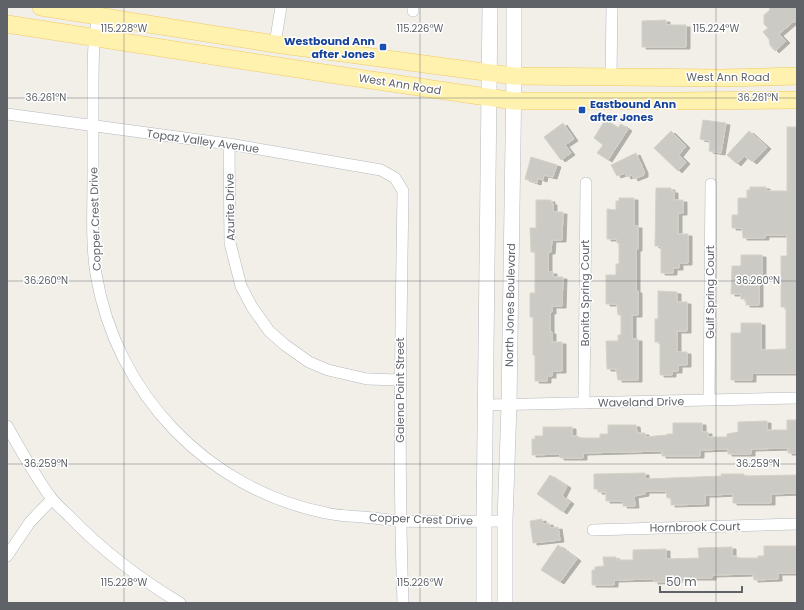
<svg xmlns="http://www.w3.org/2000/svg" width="804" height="610" font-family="Poppins,sans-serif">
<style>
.building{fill:#cccac5;stroke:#d6d1c6;filter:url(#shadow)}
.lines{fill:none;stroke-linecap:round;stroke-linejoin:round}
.minor-casing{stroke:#b5b8bc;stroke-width:12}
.secondary-casing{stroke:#b6babf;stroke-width:16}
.primary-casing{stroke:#f2c960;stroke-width:18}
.minor{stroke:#fff;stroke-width:11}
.secondary{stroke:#fff;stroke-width:15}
.primary{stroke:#fff2af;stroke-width:17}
.ticks{fill:none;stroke:#5f6368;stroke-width:1;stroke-opacity:0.45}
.transit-dot{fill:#1a4fb4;stroke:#fff;stroke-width:1.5}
.labels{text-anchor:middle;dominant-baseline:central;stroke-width:3;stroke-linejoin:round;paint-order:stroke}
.transit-label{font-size:11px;font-weight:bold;fill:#164399;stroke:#fff;text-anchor:end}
.street-label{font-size:11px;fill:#5f6368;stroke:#fff}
.ticks-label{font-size:10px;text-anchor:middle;fill:#5f6368;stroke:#fff;stroke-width:3;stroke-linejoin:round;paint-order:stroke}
</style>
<defs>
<filter id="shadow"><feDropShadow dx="4" dy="2" stdDeviation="0" flood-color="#0004"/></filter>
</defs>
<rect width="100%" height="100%" fill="#f1efe8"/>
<path class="building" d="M769 7H797V21L793 22 779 34 786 41 775 51 770 45 769 39 763 32 768 28 764 24V15L770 10Z
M666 20V25H686V47H642V21Z
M605 120 618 128 621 124 628 129 608 160 597 153 603 145 594 138Z
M703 120 726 123 721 153 709 151 710 141 700 139Z
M563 123 574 139 565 145 571 153 561 160 544 137Z
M787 127H797V373H752V380H731V333H741V323H761V350L786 349V307H781V256H787V235H765V238H743L742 228H732V215H738V198H747V190H750V187H766V191H787Z
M671 131 686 146 679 155 686 162 678 171 654 148Z
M749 131 767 147 753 162 744 156 737 164 727 155Z
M636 153 644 171V175L634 179 632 175 627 177 625 173 617 176 611 165Z
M531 157 557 165 553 177 544 175 543 180 538 178 537 183 525 179Z
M656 188H671V191H674V200H683V213H678V234H688V263H679V268H673V273H661V246H655Z
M619 198H634V226H638V249H636V291H638V315H632V339H638V380H618L616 369H607L606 341H618V335H621V315H618L617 304H606V275H616V264H619V243H617V239H607V209L616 210V201H619Z
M536 200H551V203H553V212H563L562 240H552L551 252H548V272H553V277H563L562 306H552V312H550V332H552V342H562V371H552V376H547V381H535V355H533V317H530V293H535V252H531L530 228H536Z
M741 255H762V278H759V305H746V299H741V294H731L732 266H741Z
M658 291 677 292V302H687V331H677V352H687V365H678V371H672V375H660V342H655V319H658Z
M787 420H797V453H788V448L751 449V454H728V449L700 450V456H662V451L583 453V458H560V454L532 455V439H535V436H543V427H572V436H578V437L583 438H600V434H608V425H636L637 433H645V437L667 435V434H673V423H702V432H708V437H727V434L738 432V422L767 421V430H787Z
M645 473V479L722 476 721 474H744V476L797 475V493L771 494V503H733V494L713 495H705V504L671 505V498H667L666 491H645V494L634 496 635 506H623V501H606V492H598V489H594V474Z
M550 475 567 486 562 496 570 502 563 512 537 494Z
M542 519 543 524 549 523 550 528 558 527 560 540 533 543 530 521Z
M558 545 577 559 560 582 541 570Z
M764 546H797V573H778V579L754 580 753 574 712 575V578H678V581L654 582V579L614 580V585H592V570H595V567L604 566 603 557H616V560H633V550L666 549V559L699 558 698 548 732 547V556H737V558H758V556H764Z"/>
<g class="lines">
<g class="minor-casing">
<path id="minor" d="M413 7V11
M98 16C93 40 93 63 93 87 93 117 93 148 93 178 93 210 91 242 96 274 116 394 207 489 326 513 338 516 350 516 362 517 375 518 388 520 401 521 436 522 470 521 505 521
M275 44 281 7
M611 77 612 7
M7 114 229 144 381 170 395 178 403 191C401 328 398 466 403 603
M229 144 230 243 241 286 252 307 269 331 285 345 309 362 328 370 367 379 400 380
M709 400 711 184
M584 403 586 183
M486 405 797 398
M7 426C20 449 36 478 52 499 58 506 65 512 71 518 104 552 140 579 180 603
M593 530 797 524
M7 556 30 522 52 499"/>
</g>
<g class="secondary-casing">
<path id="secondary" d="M484 603V521L490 7
M505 603V521L509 405 514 76V7"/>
</g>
<g class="primary-casing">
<path id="primary" d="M41 7 275 44 514 76 722 78 797 76
M7 24 330 74 514 101H676L797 100"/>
</g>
<use href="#minor" class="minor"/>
<use href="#secondary" class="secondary"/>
<use href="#primary" class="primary"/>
</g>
<path class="ticks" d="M124 7V603M420 7V603M716 7V603M7 98H797M7 281H797M7 464H797"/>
<g class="transit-dot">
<rect x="379" y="43" width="8" height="8" rx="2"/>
<rect x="578" y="106" width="8" height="8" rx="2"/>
</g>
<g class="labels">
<g class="transit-label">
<text x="375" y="41">Westbound Ann<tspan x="375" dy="13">after Jones</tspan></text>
<text x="590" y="104" text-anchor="start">Eastbound Ann<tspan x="590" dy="13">after Jones</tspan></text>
</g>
<g class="street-label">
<text x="728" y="77">West Ann Road</text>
<text transform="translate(400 84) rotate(9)">West Ann Road</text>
<text transform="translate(203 141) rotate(8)">Topaz Valley Avenue</text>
<text transform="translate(230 207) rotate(-91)">Azurite Drive</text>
<text transform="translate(95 219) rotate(-92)">Copper Crest Drive</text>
<text transform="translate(710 292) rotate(-90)">Gulf Spring Court</text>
<text transform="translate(585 293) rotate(-90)">Bonita Spring Court</text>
<text transform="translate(510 305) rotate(-89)">North Jones Boulevard</text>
<text transform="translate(400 390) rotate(-90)">Galena Point Street</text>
<text transform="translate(641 402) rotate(-1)">Waveland Drive</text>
<text transform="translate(421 519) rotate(2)">Copper Crest Drive</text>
<text transform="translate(695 527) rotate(-1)">Hornbrook Court</text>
</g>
</g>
<g class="ticks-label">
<text x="124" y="32">115.228°W</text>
<text x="420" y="32">115.226°W</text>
<text x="716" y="32">115.224°W</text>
<text x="46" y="101">36.261°N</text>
<text x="758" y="101">36.261°N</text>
<text x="46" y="284">36.260°N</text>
<text x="758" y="284">36.260°N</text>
<text x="46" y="467">36.259°N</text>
<text x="758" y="467">36.259°N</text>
<text x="124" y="586">115.228°W</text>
<text x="420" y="586">115.226°W</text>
</g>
<rect width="804" height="610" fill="none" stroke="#5f6368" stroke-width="16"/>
<path d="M660 586v6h82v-6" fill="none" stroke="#5f6368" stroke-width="2"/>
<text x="666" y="586" font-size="12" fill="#5f6368" stroke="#ffffff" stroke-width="3" paint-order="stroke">50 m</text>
</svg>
